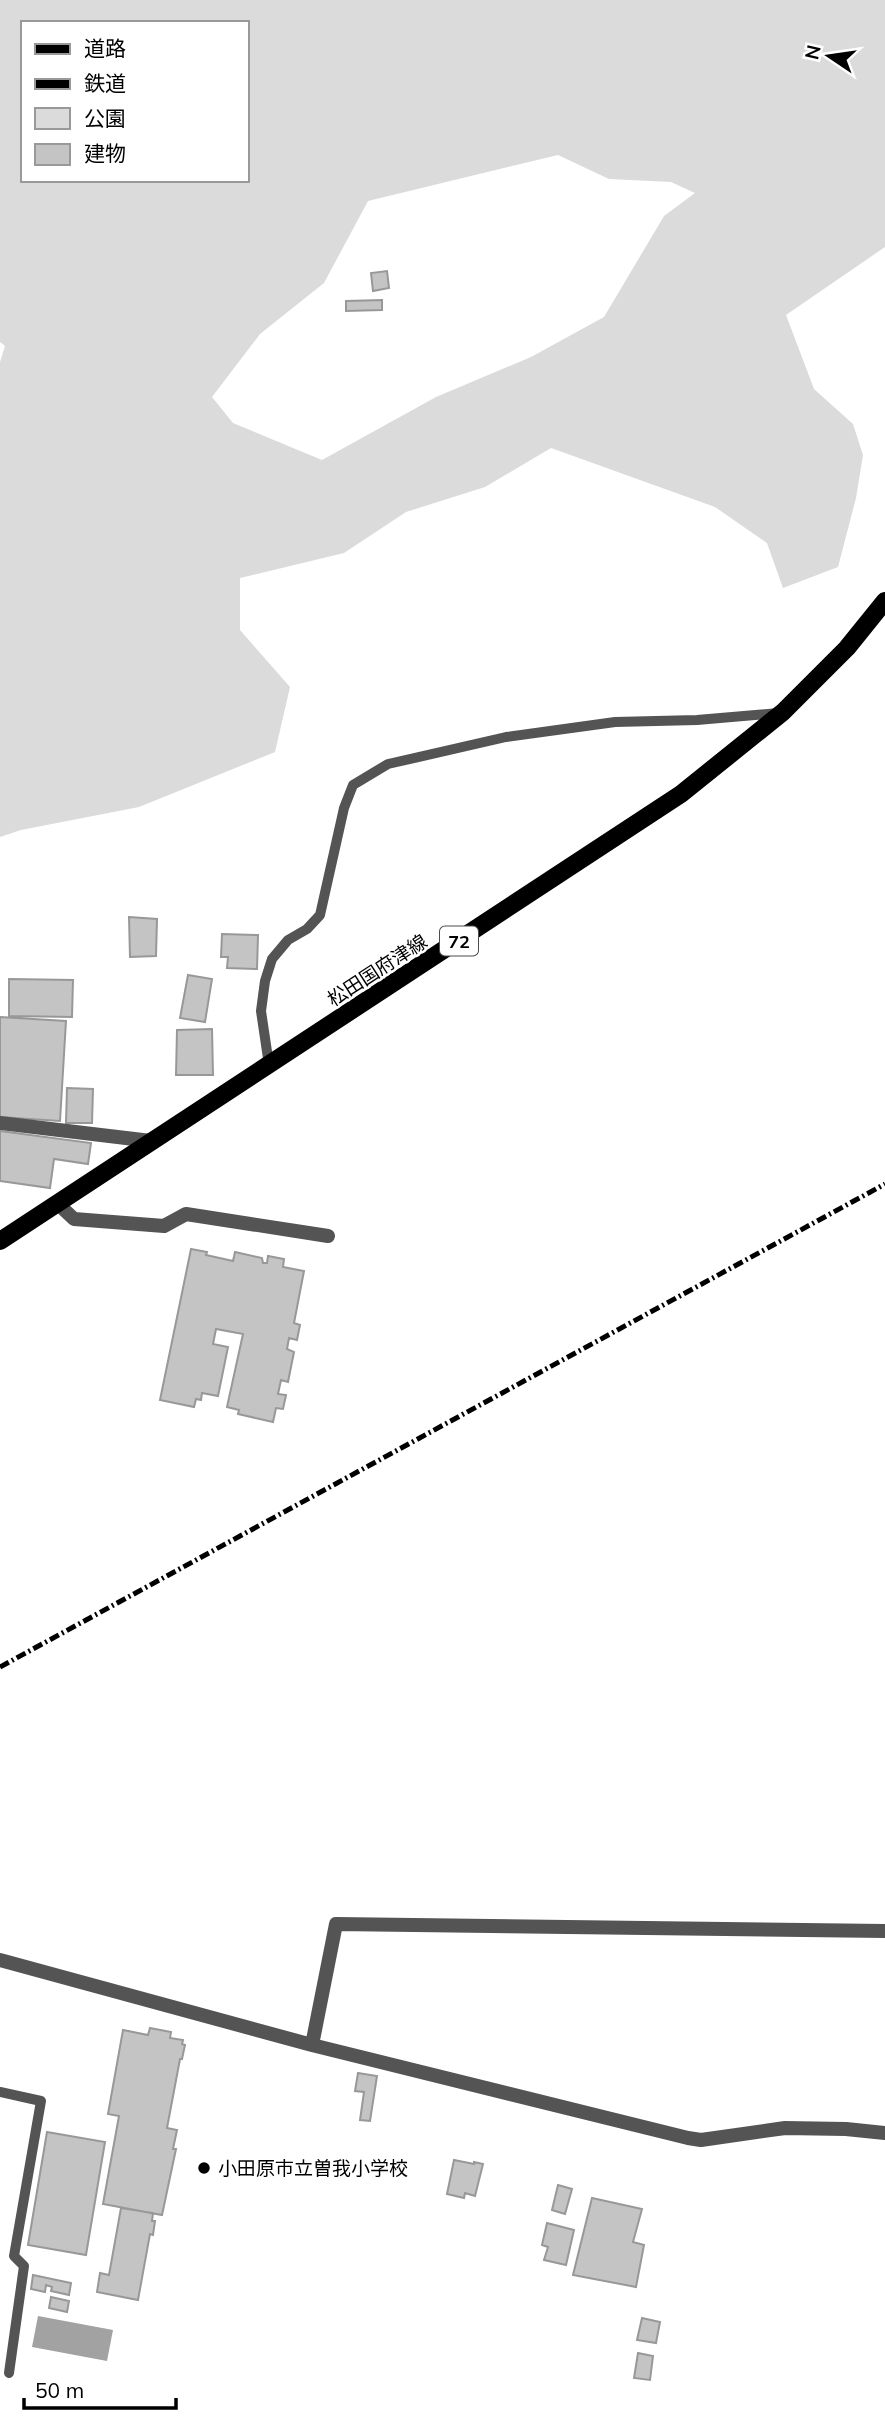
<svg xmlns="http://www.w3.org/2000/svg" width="885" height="2433" font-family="Mulish,'Noto Sans JP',sans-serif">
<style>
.green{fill:#dbdbdb;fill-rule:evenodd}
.water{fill:#a2a2a2}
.building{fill:#c4c4c4;stroke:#989898;stroke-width:2}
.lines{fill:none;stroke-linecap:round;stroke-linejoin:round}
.service{stroke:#545454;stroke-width:10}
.minor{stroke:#545454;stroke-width:14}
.primary{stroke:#000;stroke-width:18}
.rail{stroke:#000;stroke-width:5;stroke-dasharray:10 3.5 2 3.5;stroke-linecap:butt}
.poi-dot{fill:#000;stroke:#fff;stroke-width:2.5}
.labels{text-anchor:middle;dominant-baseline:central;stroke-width:5;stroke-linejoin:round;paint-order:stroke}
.shield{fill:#fff;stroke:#4c4c4c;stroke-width:2}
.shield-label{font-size:18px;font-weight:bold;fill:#000}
.street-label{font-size:19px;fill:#000;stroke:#fff}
.poi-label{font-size:19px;fill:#000;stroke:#fff;text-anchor:start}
</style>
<rect width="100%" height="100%" fill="#fff"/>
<path class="green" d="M0 0H885V247L786 315 814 389 853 424 863 455 856 498 838 567 783 588 767 543 715 507 551 448 485 487 406 512 344 553 240 578V630L290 687 275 752 139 807 21 830 0 837V362L5 346 0 342ZM23 23H247V180H23ZM558 155 609 179 671 182 695 193 664 216 604 317 531 357 436 397 322 460 233 423 212 397 260 334 324 283 368 201Z"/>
<path class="water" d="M38 2316 113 2330 107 2361 32 2347Z"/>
<path class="building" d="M387 271 389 288 373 291 371 273Z
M382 300V310L346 311V301Z
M129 917 157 919 156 956 130 957Z
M222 934 258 935 257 969 227 968 228 957H221Z
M188 975 212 979 205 1022 180 1018Z
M9 979 73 980 72 1017 9 1016Z
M0 1017 66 1021 60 1121 0 1117Z
M212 1029 213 1075H176L177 1030Z
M67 1088 93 1089 92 1123H66Z
M0 1131 91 1143 88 1164 54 1159 50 1188 0 1181Z
M191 1249 207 1252 206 1255 233 1261 235 1252 262 1258 263 1263H267L268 1256 284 1259 283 1267 304 1271 294 1323 300 1325 297 1340 289 1338 287 1349 294 1352 288 1382 281 1380 278 1394 286 1395 283 1409 276 1408 273 1422 238 1414 239 1410 227 1407 243 1334 216 1329 213 1344 228 1347 218 1396 202 1393 201 1400 196 1399 194 1407 160 1400Z
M150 2028 171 2032 170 2038 183 2040 182 2044 185 2045 182 2059H180L167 2128 177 2130 173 2149H176L162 2215 103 2204 119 2116 108 2114 123 2030 148 2035Z
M358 2073 377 2076 370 2121 360 2120 364 2092 355 2091Z
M47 2132 105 2142 86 2255 28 2245Z
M454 2160 474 2164V2162L483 2164 475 2196 465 2193 464 2198 447 2194Z
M558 2185 572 2189 565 2214 552 2210Z
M592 2198 642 2209 633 2242 644 2245 636 2287 573 2275Z
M121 2208 153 2213 152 2221H155L153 2235 150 2234 138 2300 97 2292 100 2273 109 2275Z
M547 2223 574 2230 566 2265 544 2260 548 2247 542 2245Z
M33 2275 71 2283 69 2295 51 2291 52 2287 46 2285 45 2292 31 2289Z
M51 2297 69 2301 67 2312 49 2308Z
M642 2318 660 2322 656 2343 637 2340Z
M638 2353 653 2356 650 2380 634 2378Z"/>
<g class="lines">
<path class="service" d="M269 1065 261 1011 265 981 272 959 288 940 307 929 320 915 344 808 353 785 388 764 506 737 615 722 697 720 779 713
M0 2092 41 2101 14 2256 24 2266 9 2373"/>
<path class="minor" d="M0 1123 151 1141
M57 1203 74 1219 164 1226 186 1214 328 1236
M0 1960 312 2045 688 2138 701 2140 785 2128 846 2129 885 2133
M312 2045 336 1924 885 1931"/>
<path class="primary" d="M0 1241 681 794 783 712 847 648 885 601"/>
<path class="rail" d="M0 1667 885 1184"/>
</g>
<circle class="poi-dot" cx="204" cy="2168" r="7"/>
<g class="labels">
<rect class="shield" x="440" y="926.5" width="38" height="29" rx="5"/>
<g class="shield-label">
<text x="459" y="941">72</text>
</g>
<g class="street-label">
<text transform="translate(377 970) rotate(-33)">松田国府津線</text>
</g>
<g class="poi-label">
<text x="218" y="2168">小田原市立曽我小学校</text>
</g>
</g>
<rect x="21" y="21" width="228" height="161" fill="#ffffff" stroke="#999999" stroke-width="2"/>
<rect x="35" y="44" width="35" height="10" fill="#000000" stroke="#999999" stroke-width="2"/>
<text x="84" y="56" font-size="21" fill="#000000">道路</text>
<rect x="35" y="79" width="35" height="10" fill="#000000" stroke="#999999" stroke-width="2"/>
<text x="84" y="91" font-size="21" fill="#000000">鉄道</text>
<rect x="35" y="108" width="35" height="21" fill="#dbdbdb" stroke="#999999" stroke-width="2"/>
<text x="84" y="126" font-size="21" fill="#000000">公園</text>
<rect x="35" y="144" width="35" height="21" fill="#c4c4c4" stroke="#999999" stroke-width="2"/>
<text x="84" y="161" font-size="21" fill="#000000">建物</text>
<g transform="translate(829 56) rotate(283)" stroke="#ffffff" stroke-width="5" paint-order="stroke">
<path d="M0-5L12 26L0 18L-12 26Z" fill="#000000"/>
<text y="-10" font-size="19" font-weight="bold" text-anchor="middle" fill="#000000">N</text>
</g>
<path d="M24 2398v10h152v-10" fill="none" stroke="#000000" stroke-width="3.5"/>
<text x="35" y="2398" font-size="21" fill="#000000" stroke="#ffffff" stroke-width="5" paint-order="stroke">50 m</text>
</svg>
